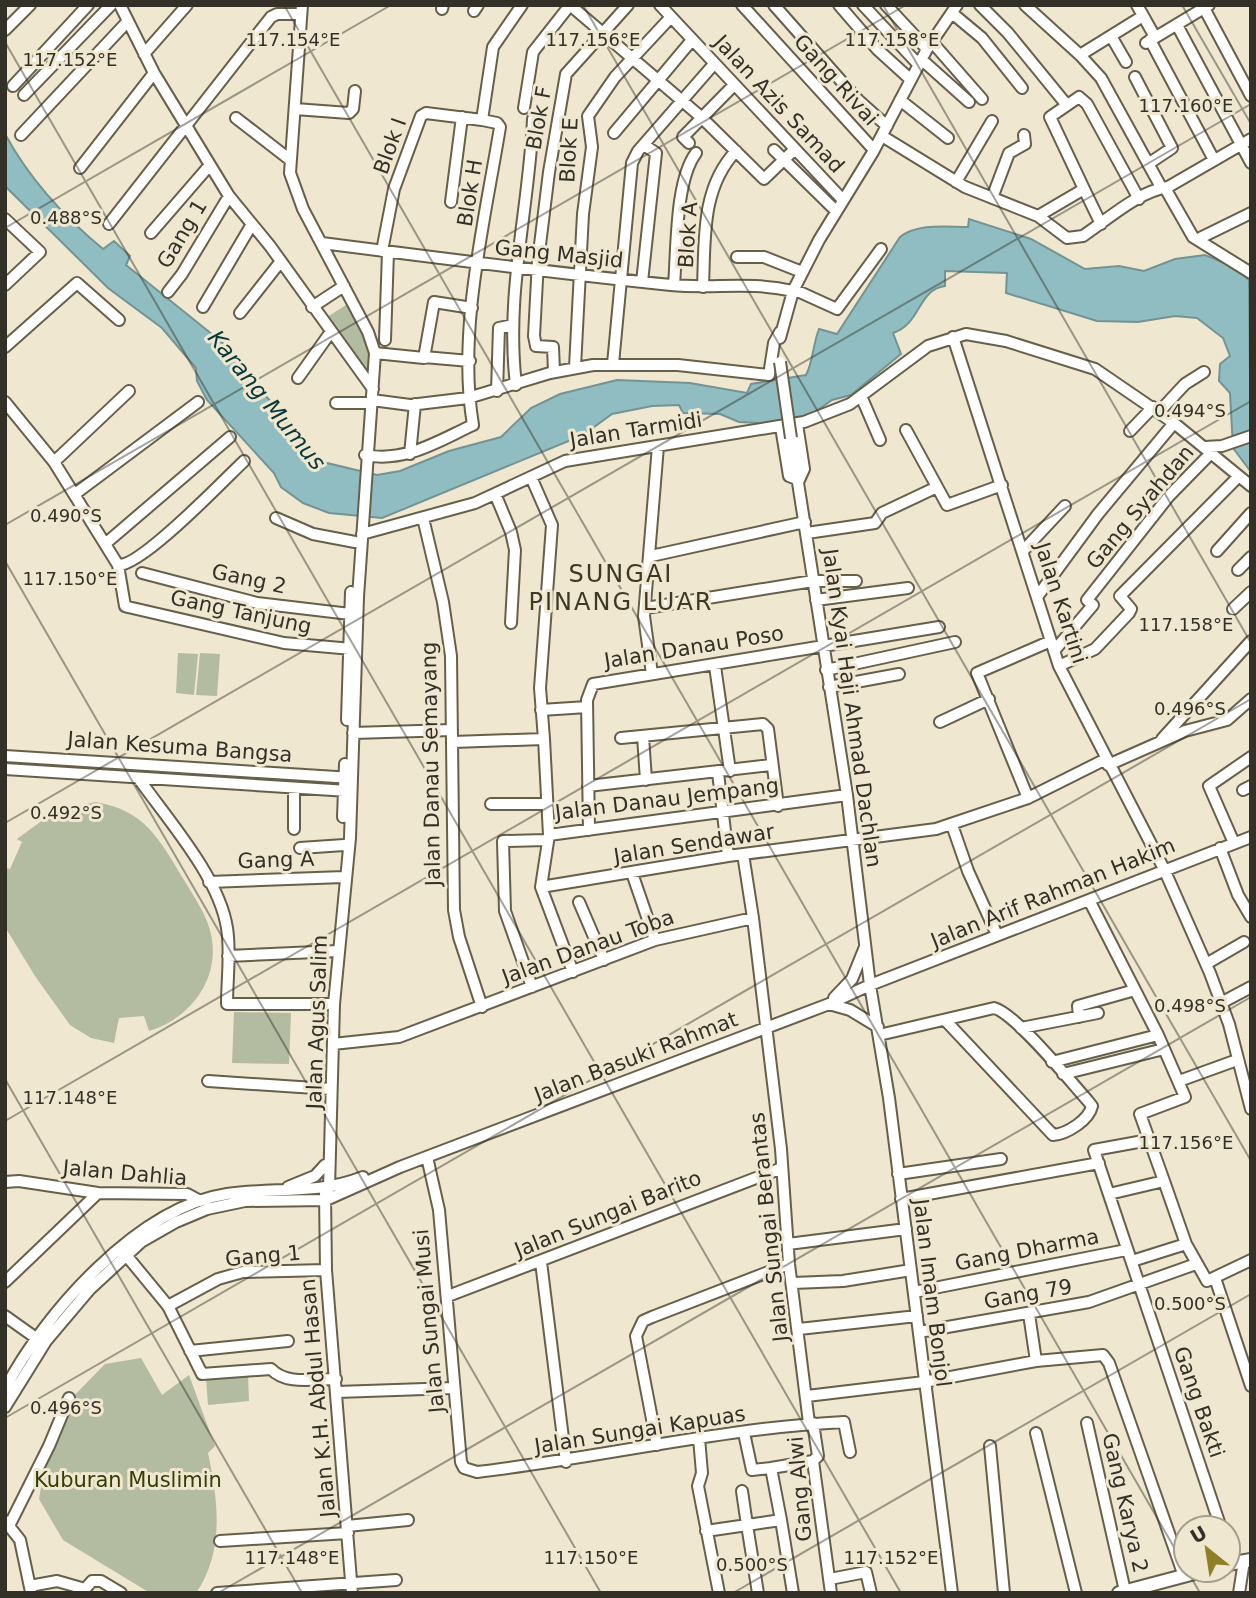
<svg xmlns="http://www.w3.org/2000/svg" width="1256" height="1598" font-family="'DejaVu Sans',sans-serif">
<style>
.green{fill:#b3bba0}
.water{fill:#90bdc1;stroke:#749393;stroke-width:2}
.lines{fill:none;stroke-linecap:round;stroke-linejoin:round}
.minor-casing{stroke:#665f4a;stroke-width:14}
.major-casing{stroke:#665f4a;stroke-width:16}
.minor{stroke:#fff;stroke-width:10}
.major{stroke:#fff;stroke-width:12}
.minor-bridge-casing{stroke:#665f4a;stroke-width:14;stroke-linecap:butt}
.minor-bridge{stroke:#fff;stroke-width:10}
.ticks{fill:none;stroke:#333027;stroke-width:2;stroke-opacity:0.45}
.labels{text-anchor:middle;dominant-baseline:central;stroke-width:6;stroke-linejoin:round;paint-order:stroke}
.street-label{font-size:21px;fill:#333027;stroke:#efe7cf}
.park-label{font-size:21px;fill:#343f07;stroke:#efe7cf}
.water-label{font-size:23px;font-style:italic;fill:#0a373a;stroke:#efe7cf}
.quarter-label{font-size:24px;letter-spacing:2px;fill:#3e3824;stroke:#efe7cf}
.ticks-label{font-size:18px;text-anchor:middle;fill:#333027;stroke:#efe7cf;stroke-width:6;stroke-linejoin:round;paint-order:stroke}
</style>
<rect width="100%" height="100%" fill="#efe7cf"/>
<path class="green" d="M349 303 371 346 365 389 321 321Z
M178 653 198 654 194 695 176 693Z
M200 653 220 654 217 696 196 695Z
M96 802C146 811 159 839 184 880 193 895 204 911 209 927 224 974 193 1018 149 1031L144 1016 119 1018 114 1043 91 1038 70 1025 35 976 5 927V868L10 869 22 842 17 839 55 811Z
M234 1012 291 1013 289 1064 232 1063Z
M141 1358 162 1395 189 1375 215 1446 208 1453C218 1500 225 1551 196 1593H150L63 1540 39 1499 47 1450 67 1403 105 1364Z
M248 1374 249 1401 208 1405 206 1378Z"/>
<path class="water" d="M5 134C30 180 63 216 103 249L114 241 130 256 126 265 233 351 239 365 323 462 377 475 400 471 449 451 501 437 531 408 560 394 617 380 690 383 747 393 751 384 806 375C813 362 813 344 819 329L837 334 900 237C918 223 946 227 968 227L969 219 1031 239 1085 269 1119 266 1144 271 1175 259 1205 255 1232 266 1249 280 1251 472 1233 448 1230 393 1219 381 1220 364 1230 356 1223 338 1197 318 1175 316 1138 322 1097 321 1006 293 1007 273 945 271V286C917 290 922 323 893 333L901 354 851 395 832 400 805 419 765 428 758 423 739 422 720 414 683 413 679 405 652 406 612 414 583 435 382 518 329 513 303 503 281 487 274 473 207 400 197 381 196 368 162 328 108 288 5 186Z"/>
<g class="lines">
<g class="minor-casing">
<path id="minor" d="M120 5 154 73 229 196 270 246 373 389
M302 5 290 173 303 209 368 332 375 353 358 597 350 838 334 1004 329 1188
M660 5 842 199
M742 5 874 150
M774 5 858 100 887 126
M839 5 877 49 910 79
M863 5 918 64
M886 5 927 49
M980 5 1008 33 1066 104
M1025 5 1080 55 1101 78 1161 187
M1137 5 1155 37
M1204 8 1251 96
M442 9 443 5
M474 11 478 5
M952 13 982 38 1022 88
M1177 25 1251 163
M5 30 30 5
M1111 36 1126 62
M1150 40 1214 160
M932 42 982 99
M1146 43 1209 5
M144 54 187 5
M1080 55 1143 16
M921 59 969 102
M1135 77 1172 148 1148 164
M13 86 88 5
M24 95 111 5
M900 100 948 138
M524 108 533 52 570 5 701 117 764 179 794 150
M295 109 349 113 353 109 355 91
M236 118 289 159
M614 133 692 40
M21 135 128 21
M882 136 965 187 1038 216 1067 238 1083 236C1108 219 1139 191 1168 187L1251 139
M689 143 683 137 734 85
M774 150 835 210
M80 168 154 73
M956 182 992 121
M1165 188 1193 237 1251 273
M1084 189 1101 224
M992 198 1009 153 1025 144 1024 135
M451 202 462 117
M1038 216 1084 189 1050 117 1079 97 1087 104 1139 199
M5 219 40 252 5 285
M109 224 271 17 277 14H301
M151 233 209 166
M1198 239 1251 213
M322 243C438 258 554 273 671 285 714 289 750 281 793 291
M382 251 394 189 421 116 426 113 482 120
M737 257H764L802 272
M642 282 656 153 644 145
M674 285C677 249 675 181 696 153
M703 287C705 239 701 188 736 151
M793 289 837 309 881 249
M168 292 182 274 229 196
M203 307 252 224
M312 307 344 286
M240 313 281 261
M953 337 1059 666 1164 869 1210 973 1229 1024 1251 1109
M780 338 793 291 819 240 873 152 927 49 957 5
M385 340 388 252
M5 347 77 283 119 320
M375 353 424 358 434 302 472 308
M424 357 470 361
M613 364 632 163 638 151 714 64
M575 367 583 214 592 147 588 116 615 77 671 17
M554 372 553 347 536 346 534 336 538 261 549 172 566 74 628 5
M298 378 330 333
M516 385C505 293 529 210 533 119
M497 391 499 328 513 325
M861 396 880 440
M372 400 410 405 468 398 550 373 593 365H678L769 375 774 343 780 332
M5 402 54 462 118 565C141 567 224 480 244 461
M336 403H372
M1159 412 1185 384 1204 372
M781 427 789 476 799 480 804 469 797 424
M906 430 947 505 1002 485
M1130 431 1153 407
M791 438 847 795 870 985 1251 837
M1205 447 1222 446 1251 436
M410 454 415 404
M365 455C405 463 438 441 473 425 457 331 485 220 500 127L497 123 482 120 493 47 522 5
M54 462 129 391
M531 477 552 525 540 688 544 739
M75 494 198 402
M496 496 511 532 515 550 511 623
M276 518 313 534 355 542
M423 518 443 602 451 656 454 910 459 937 482 1007
M807 533 875 523 882 513 937 487
M362 534 475 503 565 461 804 422 850 404 928 346 966 334 1006 341 1095 369 1174 423 1251 486
M105 544 230 437
M1023 551 1065 506
M1217 551 1251 513
M651 556 805 522
M118 565 125 606 128 607 284 643 352 649
M1238 570 1251 557
M142 573 257 603 350 614
M1037 597 1098 514 1174 423
M816 600 908 588
M646 608 813 581H856
M1233 609 1251 592
M1054 651 1093 605 1087 600 1169 496 1212 452
M715 666 730 771
M1059 666 1095 649 1129 613 1131 609 1120 596 1238 477
M826 670 955 642
M652 674 644 616 658 446
M829 687 899 674
M541 710 587 707
M347 720 351 592
M940 722 989 699
M353 733 452 730
M643 736 646 780
M621 738 763 724 768 729 778 806
M1162 739 1251 641
M453 742 544 739 549 835 847 795
M5 756 352 778
M1108 765 1185 731 1227 720 1251 699
M5 769 348 791
M718 773 728 856
M139 779C168 820 219 877 227 928 231 953 227 979 227 1004H334
M588 786 771 765
M1243 790 1251 786
M1028 798 977 673 1051 641
M491 804H548
M343 817 345 764
M952 825 968 871 997 935
M294 829V788
M589 830 587 700 593 684 939 627
M549 835 541 887 573 972
M1234 843 1209 786 1251 757
M300 848 344 845
M1220 848 1238 895 1251 917
M743 854 753 918
M632 873 655 940
M209 882 344 877
M541 887 728 856 936 829 1028 798 1106 759
M1089 900 1158 1035 1185 1097 1140 1114 1164 1181 1109 1194
M579 902 604 960
M228 956 338 951
M1206 964 1244 942
M532 987 505 911 503 841 546 840
M834 998 852 979 865 947
M1221 1003 1251 987
M829 1004 850 1010 878 1027
M1079 1017 1078 1006 1135 990
M1021 1028 1098 1013
M879 1035 994 1008C1015 1013 1071 1082 1088 1101L1092 1106C1089 1120 1067 1134 1053 1135L945 1020
M333 1044 399 1037 655 940 753 918 781 1149 789 1264 809 1423
M1052 1062 1158 1035
M1063 1074 1164 1049
M208 1081 330 1089
M1179 1081 1237 1060
M1149 1140 1094 1150 1221 1528
M427 1157 439 1210 461 1462 464 1468 477 1472C599 1458 721 1428 844 1422L850 1452
M898 1174 1001 1159
M5 1182 19 1181 98 1193 187 1194 200 1201
M288 1187 315 1176 325 1165
M325 1194 326 1270 352 1593
M901 1199 1099 1163
M788 1244 906 1229
M1186 1244 1207 1281 1251 1260
M126 1255 168 1306 202 1374 271 1369C286 1385 312 1379 336 1379
M1132 1261 1186 1244 1164 1181
M541 1262 566 1462
M1215 1278 1251 1386
M5 1282 98 1193
M793 1283 843 1281 911 1270
M914 1292 1126 1250
M448 1296 782 1168
M168 1306 218 1279 243 1272 326 1270
M1029 1314 1036 1361
M5 1316 36 1338
M799 1329 917 1316
M919 1332 1089 1302 1196 1264
M190 1351 288 1341
M5 1389C44 1314 138 1207 227 1194 273 1187 318 1195 363 1177
M337 1392 454 1388
M807 1396 924 1382 1036 1361 1103 1355 1109 1363 1184 1576
M5 1407 46 1341 90 1289 141 1242 176 1222 207 1209 245 1201 326 1200 400 1167 829 1004 870 985 889 1098 952 1593
M813 1423 818 1456 813 1461 831 1593
M1087 1423 1125 1591
M744 1433 752 1470 771 1468 781 1520
M1036 1433 1076 1593
M699 1438 702 1473 698 1486 719 1593
M657 1445 636 1336 643 1321 652 1317 789 1264
M990 1446 1004 1593
M771 1468 813 1461
M742 1491 747 1525 781 1520 793 1593
M5 1521 20 1540 31 1592
M10 1524 49 1446 69 1398
M347 1526 408 1520
M706 1531 747 1525 758 1593
M220 1541 348 1533
M1228 1550 1232 1563
M830 1579 866 1572 871 1593
M30 1586 57 1581 85 1589 92 1581H101L121 1593
M217 1593 396 1580
M1239 1593 1244 1561"/>
</g>
<g class="major-casing">
<path id="major" d="M1228 1564 1251 1560
M1119 1593 1206 1570"/>
</g>
<use href="#minor" class="minor"/>
<use href="#major" class="major"/>
<g class="minor-bridge-casing">
<path id="minor-bridge" d="M780 362 791 438"/>
</g>
<use href="#minor-bridge" class="minor-bridge"/>
</g>
<path class="ticks" d="M284 5 1186 1568M583 5 1251 1161M883 5 1251 643M1182 5 1251 124M5 42 901 1593M5 228 391 5M5 525 906 5M5 561 601 1593M5 823 1251 104M5 1079 302 1593M5 1121 1251 401M5 1418 1251 699M1187 1570 1200 1593M218 1593 1251 997M733 1593 1251 1294M1249 1593 1251 1592"/>
<g class="labels">
<g class="street-label">
<text transform="translate(836 80) rotate(48)">Gang Rivai</text>
<text transform="translate(779 104) rotate(47)">Jalan Azis Samad</text>
<text transform="translate(539 118) rotate(-80)">Blok F</text>
<text transform="translate(390 146) rotate(-70)">Blok I</text>
<text transform="translate(569 150) rotate(-87)">Blok E</text>
<text transform="translate(470 193) rotate(-81)">Blok H</text>
<text transform="translate(182 234) rotate(-59)">Gang 1</text>
<text transform="translate(688 235) rotate(-86)">Blok A</text>
<text transform="translate(559 254) rotate(6)">Gang Masjid</text>
<text transform="translate(636 430) rotate(-9)">Jalan Tarmidi</text>
<text transform="translate(1140 507) rotate(-50)">Gang Syahdan</text>
<text transform="translate(249 579) rotate(12)">Gang 2</text>
<text transform="translate(1061 603) rotate(72)">Jalan Kartini</text>
<text transform="translate(241 612) rotate(12)">Gang Tanjung</text>
<text transform="translate(694 647) rotate(-9)">Jalan Danau Poso</text>
<text transform="translate(852 708) rotate(82)">Jalan Kyai Haji Ahmad Dachlan</text>
<text transform="translate(180 747) rotate(4)">Jalan Kesuma Bangsa</text>
<text transform="translate(431 764) rotate(-91)">Jalan Danau Semayang</text>
<text transform="translate(667 799) rotate(-7)">Jalan Danau Jempang</text>
<text transform="translate(694 844) rotate(-9)">Jalan Sendawar</text>
<text transform="translate(276 860) rotate(-2)">Gang A</text>
<text transform="translate(1053 893) rotate(-22)">Jalan Arif Rahman Hakim</text>
<text transform="translate(588 947) rotate(-20)">Jalan Danau Toba</text>
<text transform="translate(317 1022) rotate(-88)">Jalan Agus Salim</text>
<text transform="translate(636 1057) rotate(-21)">Jalan Basuki Rahmat</text>
<text transform="translate(125 1173) rotate(5)">Jalan Dahlia</text>
<text transform="translate(608 1214) rotate(-22)">Jalan Sungai Barito</text>
<text transform="translate(769 1227) rotate(-96)">Jalan Sungai Berantas</text>
<text transform="translate(1027 1250) rotate(-11)">Gang Dharma</text>
<text transform="translate(263 1256) rotate(-5)">Gang 1</text>
<text transform="translate(932 1293) rotate(83)">Jalan Imam Bonjol</text>
<text transform="translate(1028 1294) rotate(-10)">Gang 79</text>
<text transform="translate(429 1321) rotate(-95)">Jalan Sungai Musi</text>
<text transform="translate(318 1398) rotate(-95)">Jalan K.H. Abdul Hasan</text>
<text transform="translate(1199 1402) rotate(71)">Gang Bakti</text>
<text transform="translate(640 1430) rotate(-9)">Jalan Sungai Kapuas</text>
<text transform="translate(800 1489) rotate(-95)">Gang Alwi</text>
<text transform="translate(1125 1503) rotate(77)">Gang Karya 2</text>
</g>
<g class="park-label">
<text x="128" y="1480">Kuburan Muslimin</text>
</g>
<g class="water-label">
<text transform="translate(267 400) rotate(51)">Karang Mumus</text>
</g>
<g class="quarter-label">
<text x="621" y="574">SUNGAI<tspan x="621" dy="28">PINANG LUAR</tspan></text>
</g>
</g>
<g class="ticks-label">
<text x="293" y="46">117.154°E</text>
<text x="593" y="46">117.156°E</text>
<text x="892" y="46">117.158°E</text>
<text x="70" y="66">117.152°E</text>
<text x="1186" y="112">117.160°E</text>
<text x="66" y="224">0.488°S</text>
<text x="1190" y="417">0.494°S</text>
<text x="66" y="522">0.490°S</text>
<text x="70" y="585">117.150°E</text>
<text x="1186" y="631">117.158°E</text>
<text x="1190" y="715">0.496°S</text>
<text x="66" y="819">0.492°S</text>
<text x="1190" y="1012">0.498°S</text>
<text x="70" y="1104">117.148°E</text>
<text x="1186" y="1149">117.156°E</text>
<text x="1190" y="1310">0.500°S</text>
<text x="66" y="1414">0.496°S</text>
<text x="292" y="1564">117.148°E</text>
<text x="591" y="1564">117.150°E</text>
<text x="891" y="1564">117.152°E</text>
<text x="752" y="1571">0.500°S</text>
</g>
<rect width="1256" height="1598" fill="none" stroke="#333027" stroke-width="14"/>
<g transform="translate(1207 1549) rotate(330)"><circle r="33" fill="#efe7cf" stroke="#a49e8c" stroke-width="2"/>
<path d="M0-5L12 26L0 18L-12 26Z" fill="#8f8027"/>
<text y="-10" font-size="19" font-weight="bold" text-anchor="middle" fill="#333027">U</text>
</g>
</svg>
